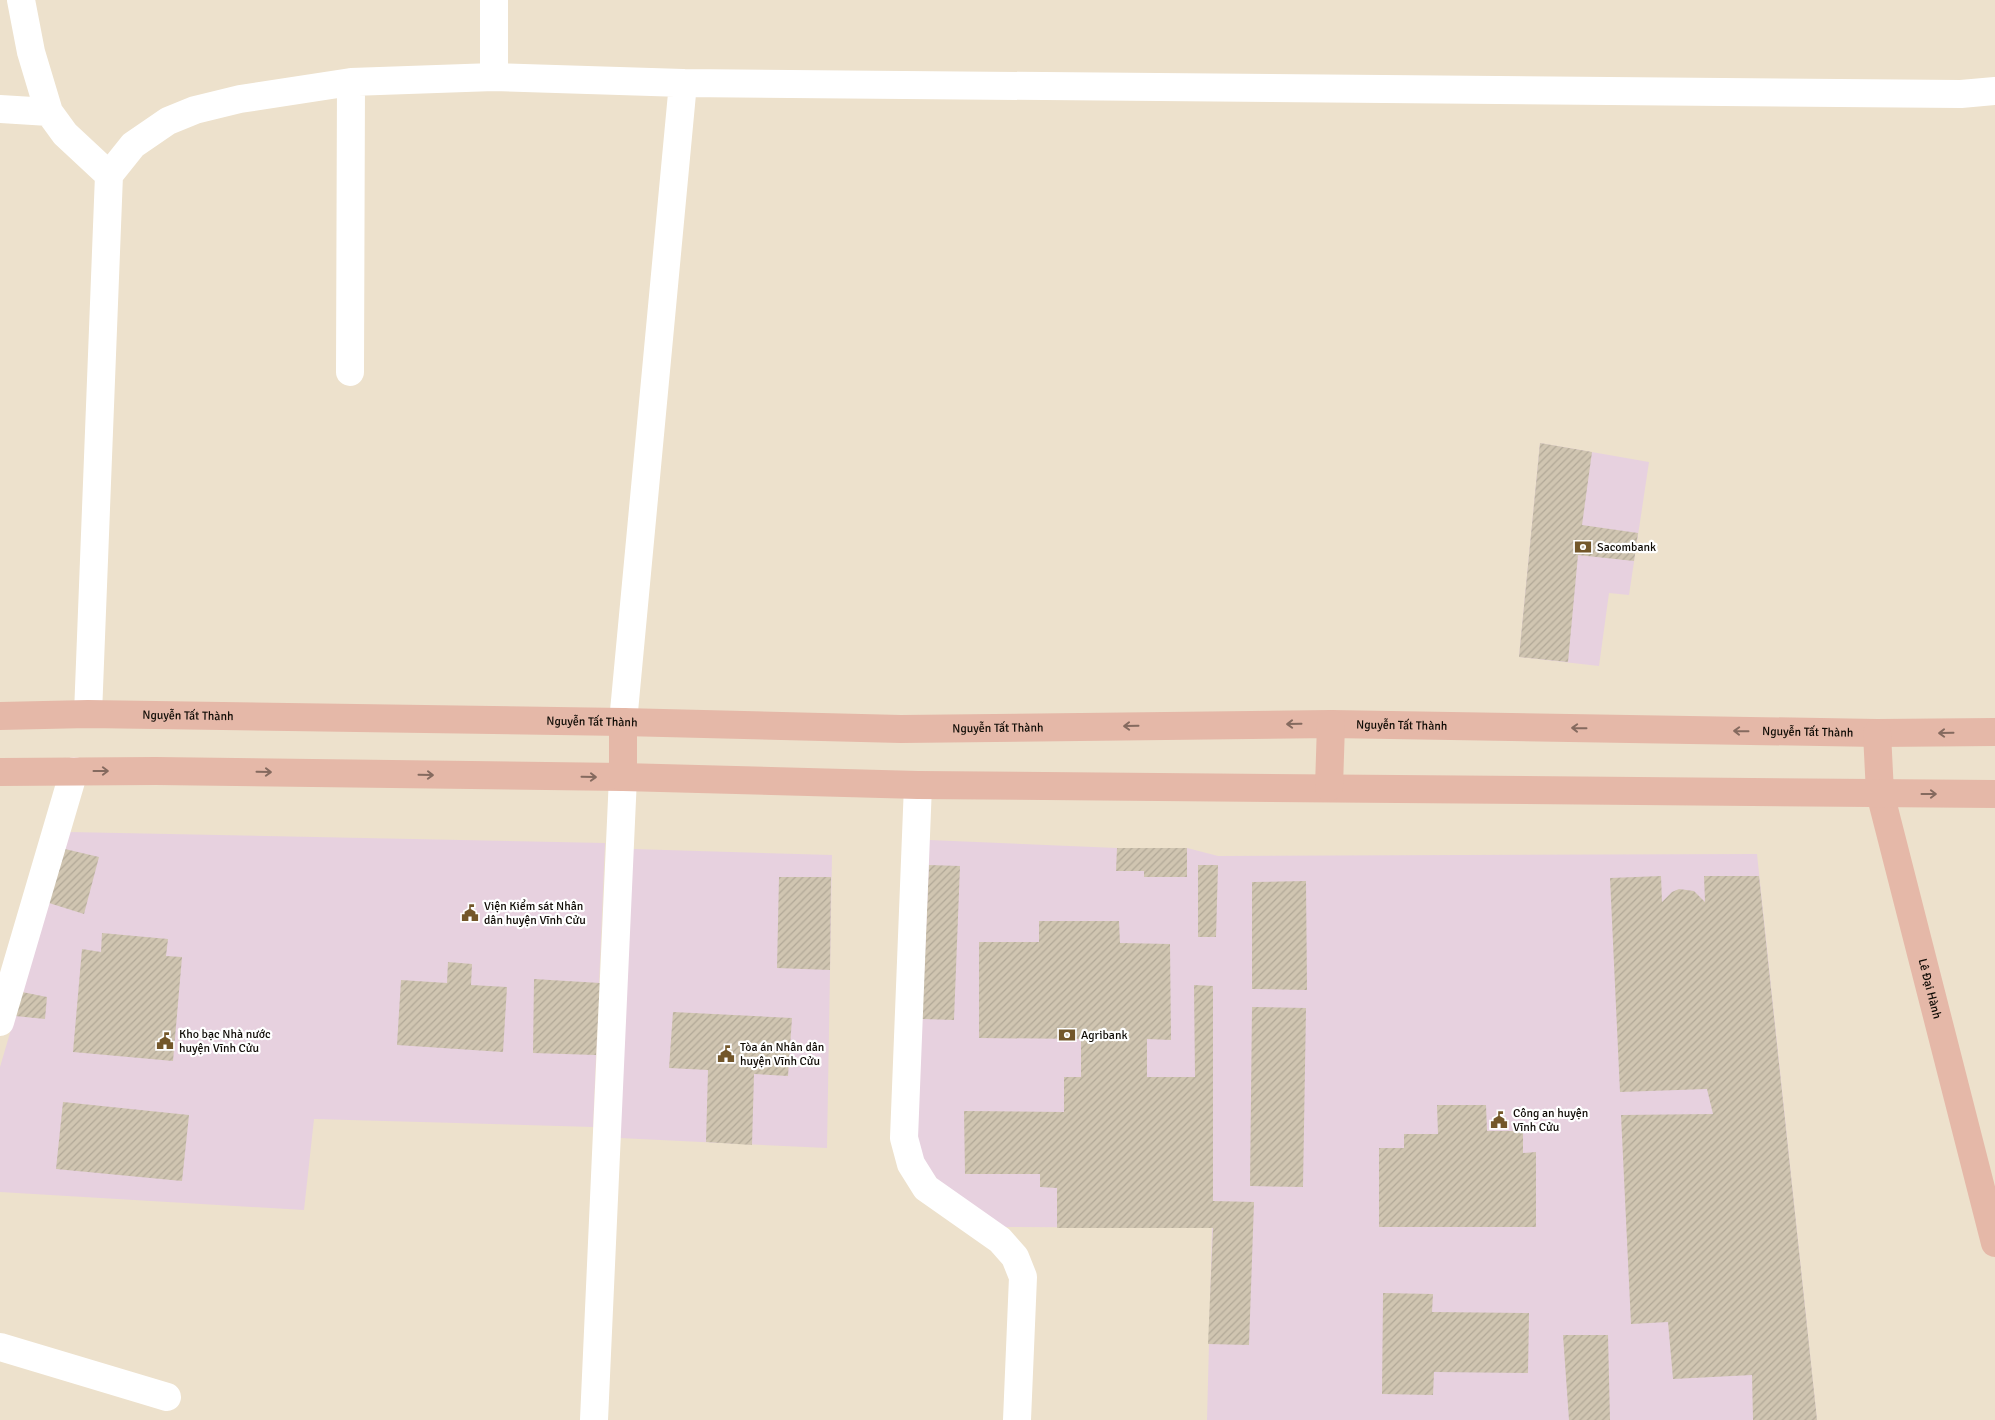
<svg xmlns="http://www.w3.org/2000/svg" width="1995" height="1420" font-family="Signika,sans-serif">
<style>
.commercial{fill:#e7d1df}
.building{fill:url(#building-hatch)}
.lines{fill:none;stroke-linecap:round;stroke-linejoin:round}
.minor{stroke:#fff;stroke-width:28}
.major{stroke:#e5b8a8;stroke-width:28}
.oneway{stroke:#856a5f}
.labels{text-anchor:middle;dominant-baseline:central;stroke-width:4.5;stroke-linejoin:round;paint-order:stroke}
.poi-label{font-size:12px;fill:#0f0b05;stroke:#fff;text-anchor:start}
.street-label{font-size:12px;fill:#0f0b05;stroke:#fff}
</style>
<defs>
<pattern id="building-hatch" width="6" height="6" patternUnits="userSpaceOnUse" patternTransform="scale(1.25)"><rect width="6" height="6" fill="#d0c5b1"/><path d="M-1 1l2-2M0 6l6-6M5 7l2-2" fill="none" stroke="#b1a897"/></pattern>
</defs>
<rect width="100%" height="100%" fill="#ede1cc"/>
<path class="commercial" d="M1540 443 1649 462 1629 595 1609 593 1599 666 1519 657Z
M69 832 605 843 593 1127 314 1119 304 1210 0 1192V1067Z
M929 840 1117 848H1187L1218 856 1757 854 1817 1420H1207L1212 1228 1002 1227 939 1182 923 1159 917 1136Z
M633 849 832 855 827 1148 619 1138Z"/>
<path class="building" d="M1540 443 1592 452 1582 525 1638 533 1634 561 1578 555 1568 662 1519 657Z
M1117 848H1187V877H1144V871H1116Z
M65 849 99 857 84 914 49 903Z
M929 865 960 866 954 1020 922 1019Z
M1198 865H1218L1216 937H1198Z
M1661 876 1662 902 1672 892 1679 889 1694 891 1705 902 1704 876H1759L1817 1420H1753L1752 1375 1673 1379 1668 1322 1631 1324 1621 1115 1713 1114 1707 1089 1620 1092 1610 878Z
M779 877H831L830 970 777 968Z
M1306 881 1307 990 1252 989V882Z
M1039 921H1119L1120 943 1170 944 1171 1040 1147 1039V1077H1195L1194 985 1213 986V1201L1254 1202 1249 1345 1208 1344 1213 1228H1057V1188L1040 1187V1174H965L964 1111 1064 1112V1077H1081V1039L979 1038V942H1039Z
M102 933 168 939 166 956 182 957 173 1061 73 1052 82 949 101 952Z
M448 962 472 964 471 985 507 987 503 1052 397 1045 401 980 447 983Z
M534 979 600 983 596 1055 533 1053Z
M22 992 47 997 45 1019 15 1016Z
M1252 1007 1306 1008 1303 1187 1250 1186Z
M673 1012 792 1018 788 1076 754 1074 752 1145 706 1142 708 1070 669 1068Z
M63 1102 189 1115 182 1181 56 1169Z
M1437 1105H1486L1487 1131H1523V1153L1536 1152V1227H1379V1148H1404V1134H1438Z
M1383 1293 1433 1294 1432 1312 1529 1313 1528 1373 1434 1372 1433 1395 1382 1394Z
M1563 1335H1608L1610 1420H1569Z"/>
<g class="lines">
<path class="minor" d="M21 0 31 52 49 112 65 134 109 175
M494 77V0
M0 109 49 112
M350 372 351 82
M88 714 109 175 133 145 168 121 195 110 240 99 351 82 494 77 683 83 1961 94 1995 91
M623 722 683 83
M918 785 904 1138 911 1164 926 1188 1000 1240 1015 1257 1023 1277 1017 1420
M0 1022 74 771
M0 1347 167 1397
M594 1420 623 777"/>
<g class="major">
<path id="s1" d="M0 716 88 714 623 722 901 729 1331 724 1877 733 1995 732"/>
<path id="s2" d="M1877 733 1880 793 1995 1243"/>
<path d="M0 772 156 771 623 777 918 785 1995 794"/>
<path d="M623 777V722"/>
<path d="M1329 787 1331 724"/>
</g>
</g>
<defs><path id="oneway-shaft" d="M-6 0H5M1.5-3L5.5 0L1.5 3" fill="none" stroke-width="1.6" stroke-linecap="round" stroke-linejoin="round" transform="scale(1.25)"/></defs>
<g class="oneway">
<use href="#oneway-shaft" transform="translate(1294 724) rotate(179)"/>
<use href="#oneway-shaft" transform="translate(1131 726) rotate(179)"/>
<use href="#oneway-shaft" transform="translate(1579 728) rotate(-179)"/>
<use href="#oneway-shaft" transform="translate(1741 731) rotate(-179)"/>
<use href="#oneway-shaft" transform="translate(1946 733) rotate(179)"/>
<use href="#oneway-shaft" transform="translate(101 771)"/>
<use href="#oneway-shaft" transform="translate(264 772) rotate(1)"/>
<use href="#oneway-shaft" transform="translate(426 775) rotate(1)"/>
<use href="#oneway-shaft" transform="translate(589 777) rotate(1)"/>
<use href="#oneway-shaft" transform="translate(1929 794)"/>
</g>
<defs>
<g id="bank-bare" transform="scale(1.35)"><path d="M-6-4H6V4H-6ZM0-2.3a2.3 2.3 0 1 0 0 4.6a2.3 2.3 0 1 0 0-4.6Z" fill="#73572a" stroke="#fff" stroke-width="2.5" paint-order="stroke"/></g>
<g id="civic-bare" transform="scale(1.35)"><path d="M-.6-6.5H3V-4.5H.6V-3L4-1V1h2V6H-6V1h2V-1L-.6-3ZM-1.2 2.5V6h2.4V2.5Z" fill="#73572a" stroke="#fff" stroke-width="2.5" paint-order="stroke"/></g>
</defs>
<g fill-rule="evenodd">
<use href="#bank-bare" x="1583" y="547"/>
<use href="#civic-bare" x="470" y="913"/>
<use href="#bank-bare" x="1067" y="1035"/>
<use href="#civic-bare" x="165" y="1041"/>
<use href="#civic-bare" x="726" y="1054"/>
<use href="#civic-bare" x="1499" y="1120"/>
</g>
<g class="labels">
<g class="poi-label">
<text x="1597" y="547">Sacombank</text>
<text x="484" y="906">Viện Kiểm sát Nhân<tspan x="484" dy="14">dân huyện Vĩnh Cửu</tspan></text>
<text x="179" y="1034">Kho bạc Nhà nước<tspan x="179" dy="14">huyện Vĩnh Cửu</tspan></text>
<text x="1081" y="1035">Agribank</text>
<text x="740" y="1047">Tòa án Nhân dân<tspan x="740" dy="14">huyện Vĩnh Cửu</tspan></text>
<text x="1513" y="1113">Công an huyện<tspan x="1513" dy="14">Vĩnh Cửu</tspan></text>
</g>
<g class="street-label">
<text stroke="none"><textPath href="#s1" startOffset="188">Nguyễn Tất Thành</textPath></text>
<text stroke="none"><textPath href="#s1" startOffset="592">Nguyễn Tất Thành</textPath></text>
<text stroke="none"><textPath href="#s1" startOffset="1402">Nguyễn Tất Thành</textPath></text>
<text stroke="none"><textPath href="#s1" startOffset="998">Nguyễn Tất Thành</textPath></text>
<text stroke="none"><textPath href="#s1" startOffset="1808">Nguyễn Tất Thành</textPath></text>
<text stroke="none"><textPath href="#s2" startOffset="262">Lê Đại Hành</textPath></text>
</g>
</g>
</svg>
